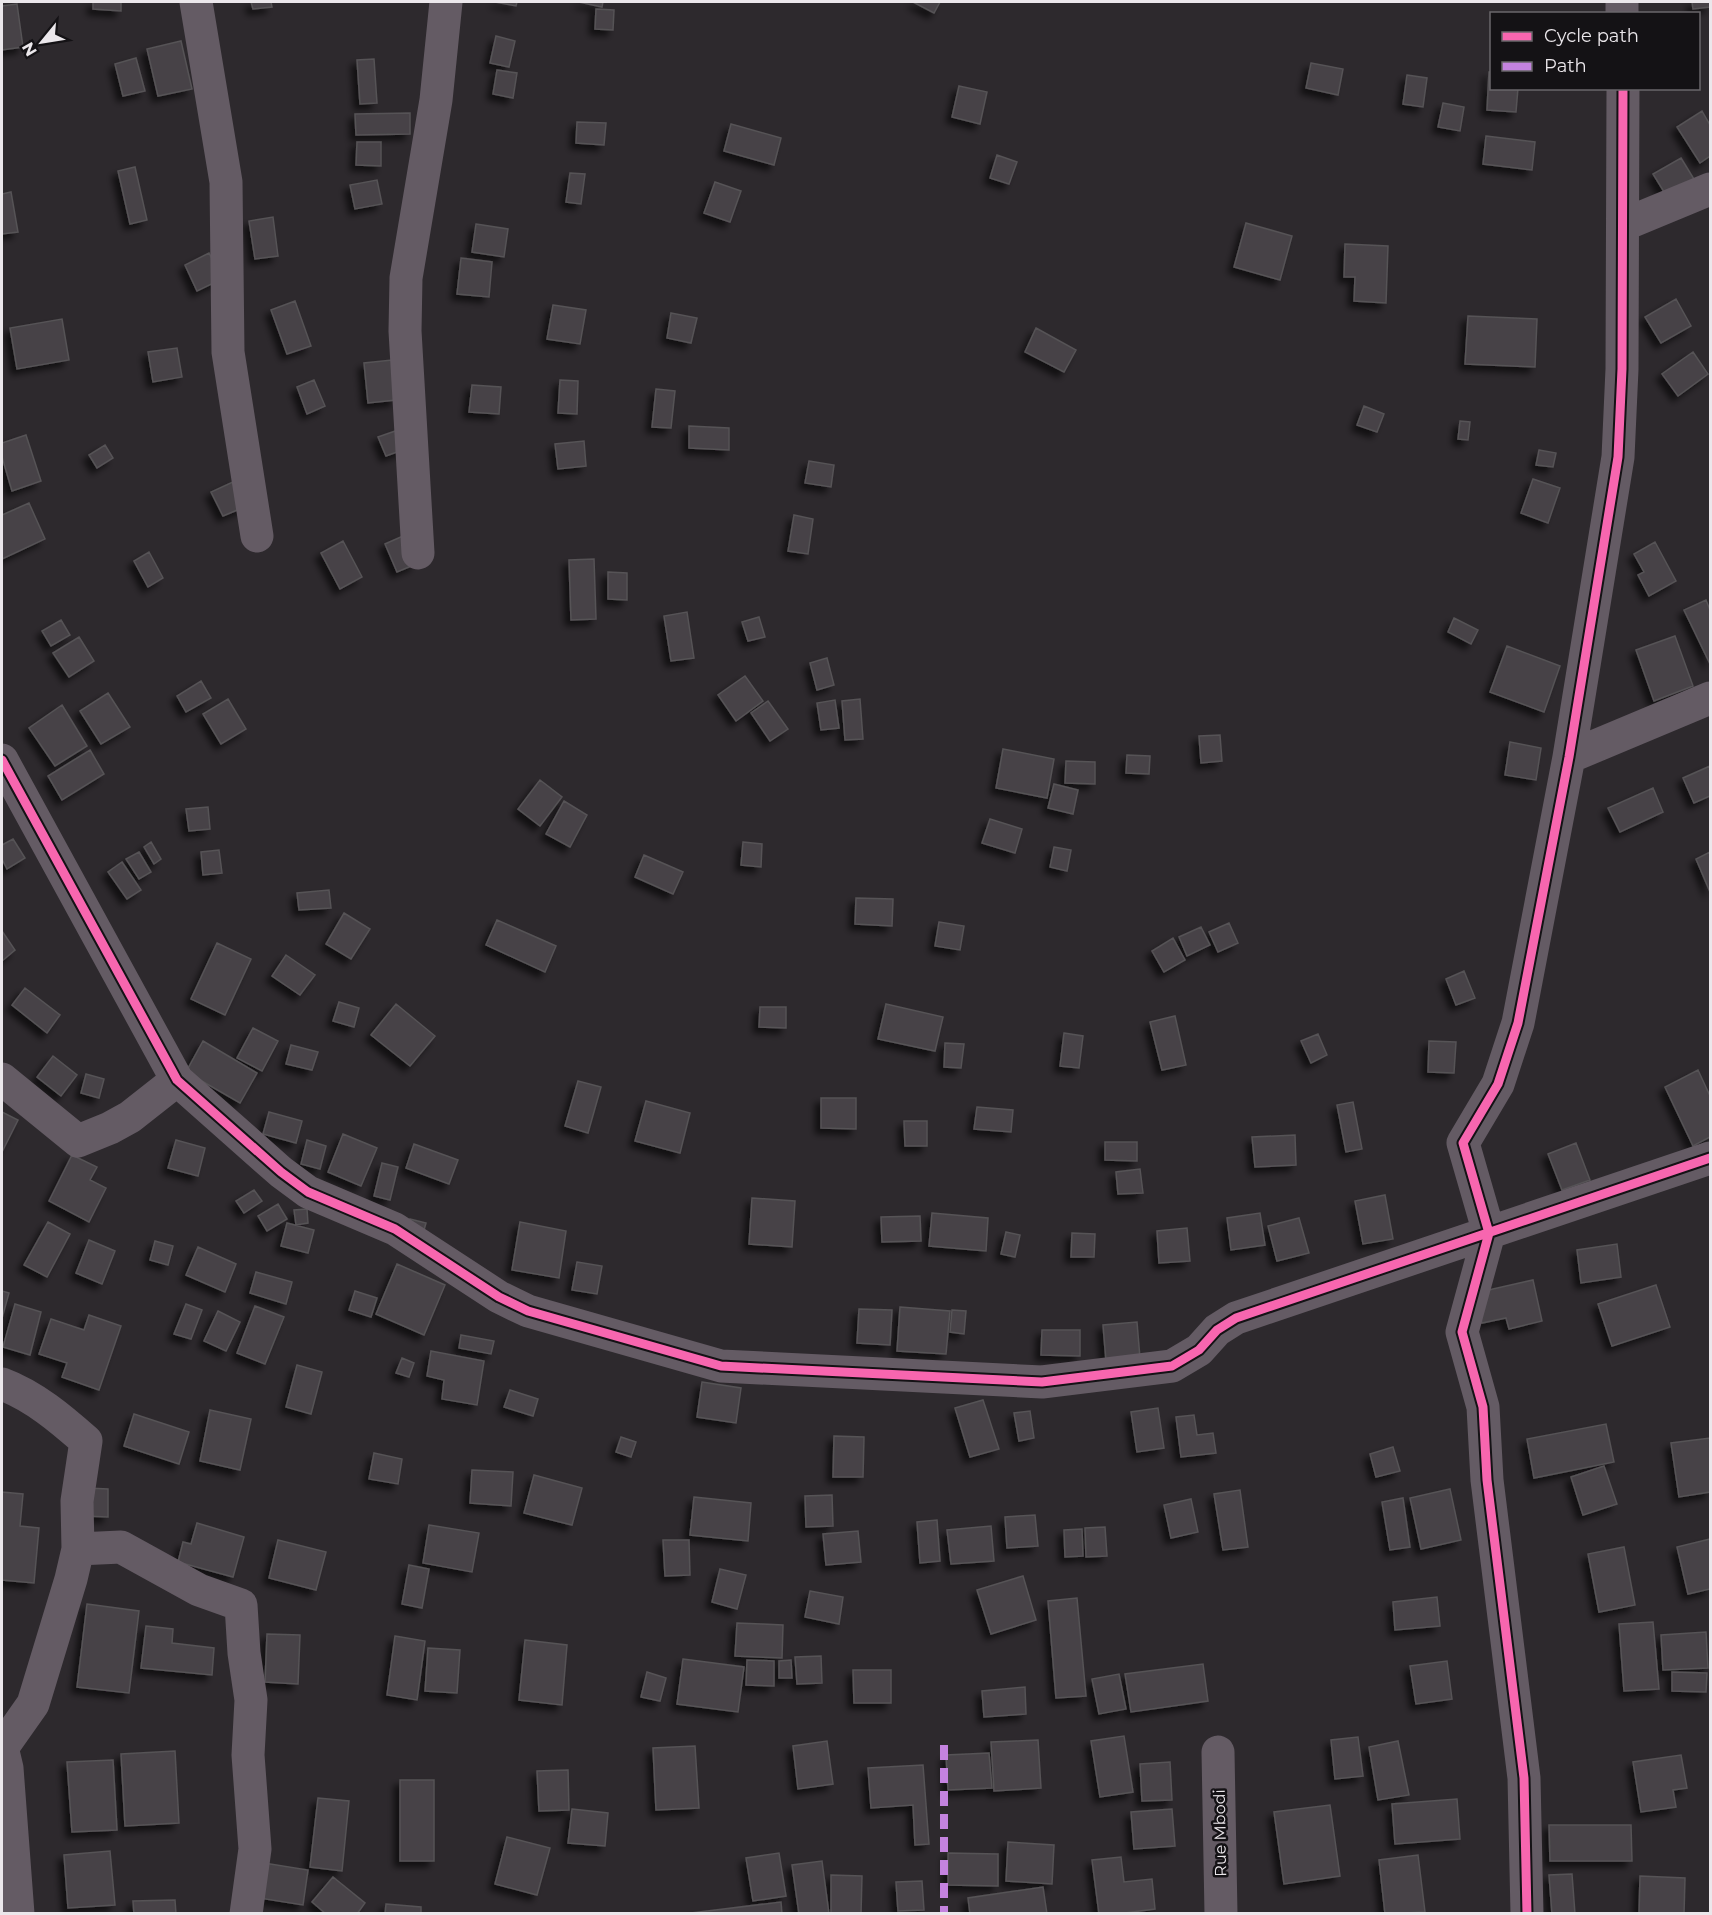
<svg xmlns="http://www.w3.org/2000/svg" width="1712" height="1915" font-family="Montserrat,sans-serif">
<style>
.building{fill:#464347;stroke:#565356;stroke-width:1.5;filter:url(#shadow)}
.lines{fill:none;stroke-linecap:round;stroke-linejoin:round}
.minor{stroke:#645b64;stroke-width:33}
.quiet{stroke:#c483df;stroke-width:8;stroke-dasharray:15 8;stroke-linecap:butt}
.cycleway-casing{stroke:#141215;stroke-width:13}
.cycleway{stroke:#f766af;stroke-width:9}
.labels{text-anchor:middle;dominant-baseline:central;stroke-width:5;stroke-linejoin:round;paint-order:stroke}
.street-label{font-size:16px;fill:#ebe7eb;stroke:#141215}
</style>
<defs>
<filter id="shadow"><feDropShadow dx="-5.5" dy="5.5" stdDeviation="3" flood-color="#0009"/></filter>
</defs>
<rect width="100%" height="100%" fill="#2d292d"/>
<path class="building" d="M93 2H121V11L93 9Z
M251 2H271L272 7 253 9Z
M495 2H517L516 6Z
M579 2H603L602 7Z
M913 2H940L934 13Z
M1692 2H1710V7L1693 9Z
M17 4 23 47 2 50V6Z
M596 9 614 10 613 30 595 29Z
M496 36 515 41 509 67 490 63Z
M181 41 192 89 158 96 147 49Z
M136 58 145 91 123 96 115 64Z
M374 59 377 103 360 104 357 60Z
M1311 63 1343 69 1338 95 1306 88Z
M497 70 517 73 513 98 493 94Z
M1489 72H1492V88H1518L1516 112 1487 110Z
M1407 75 1427 78 1423 107 1403 104Z
M959 86 987 92 980 124 952 117Z
M1443 103 1464 107 1460 131 1438 127Z
M1702 111 1710 125V156L1700 163 1677 127Z
M410 113V134L356 135 355 114Z
M577 122 606 123 604 145 576 143Z
M731 124 781 138 774 165 724 151Z
M1486 136 1535 142 1532 170 1483 164Z
M357 142H381V166L356 165Z
M997 155 1017 162 1009 184 990 178Z
M1681 158 1697 184 1669 200 1653 174Z
M135 167 147 220 130 224 118 171Z
M570 173 585 174 581 204 566 202Z
M377 180 382 204 355 209 350 185Z
M715 182 741 191 730 222 704 213Z
M11 192 18 232 2 234V194Z
M273 217 278 256 255 259 249 221Z
M1246 223 1292 236 1280 280 1234 267Z
M476 224 508 229 504 257 472 252Z
M1345 244 1388 246 1386 303 1354 301 1355 277H1344Z
M209 253 222 279 197 291 185 265Z
M461 258 492 262 489 297 457 294Z
M1676 299 1691 326 1661 343 1645 317Z
M295 301 311 346 287 354 271 310Z
M553 305 586 310 580 344 547 339Z
M671 313 697 318 691 343 667 338Z
M1468 316 1537 319 1535 367 1465 364Z
M62 319 69 360 17 369 10 328Z
M1036 328 1076 350 1064 372 1025 352Z
M177 348 182 377 153 382 148 352Z
M1693 352 1708 374 1678 396 1662 374Z
M392 360 396 400 368 403 364 363Z
M314 380 325 406 307 414 297 387Z
M560 380 578 381 577 414 558 413Z
M472 385 501 387 499 414 469 412Z
M656 389 675 391 671 428 652 427Z
M1364 406 1384 414 1377 432 1357 425Z
M1460 421 1470 422 1468 440 1458 439Z
M689 426 729 428V450L689 448Z
M401 429 408 448 386 456 378 437Z
M26 435 41 481 12 491 2 457V443Z
M584 441 586 466 558 469 555 444Z
M105 445 113 458 97 468 89 455Z
M1539 450 1556 453 1553 467 1536 465Z
M809 461 834 465 831 487 805 483Z
M1533 479 1560 488 1548 523 1521 513Z
M235 481 247 506 223 516 211 492Z
M29 503 45 539 2 559V515Z
M794 515 813 519 808 554 788 551Z
M403 536 416 564 397 572 385 544Z
M343 541 362 577 340 589 321 553Z
M1655 542 1676 581 1649 596 1638 575 1644 572 1634 554Z
M149 552 163 578 148 587 134 561Z
M594 559 596 619 571 620 569 560Z
M608 572 627 573V600L608 599Z
M1706 600 1710 610V664L1684 610Z
M687 612 694 658 671 661 664 616Z
M759 617 765 637 748 641 742 622Z
M1454 618 1478 630 1471 644 1448 632Z
M61 620 70 635 51 646 42 631Z
M1675 636 1693 686 1654 701 1636 650Z
M79 637 94 661 69 677 53 653Z
M1507 646 1560 666 1544 712 1490 692Z
M827 658 834 685 817 690 810 663Z
M745 676 763 701 736 721 718 695Z
M201 681 211 698 186 712 177 696Z
M108 693 130 727 101 744 80 711Z
M228 699 246 729 221 744 203 714Z
M860 699 863 739 845 740 842 701Z
M835 700 839 728 821 730 817 703Z
M768 701 788 729 770 741 751 713Z
M62 705 87 746 55 766 29 728Z
M1220 735 1222 761 1201 763 1199 736Z
M1510 742 1541 748 1536 780 1505 775Z
M1003 749 1054 759 1047 798 996 788Z
M90 750 104 774 62 800 48 776Z
M1127 755 1150 756 1149 774 1126 773Z
M1066 761 1095 762V784L1065 783Z
M1710 766V796L1694 803 1683 778Z
M540 780 562 797 540 826 518 809Z
M1054 784 1078 790 1073 814 1048 808Z
M1653 788 1663 812 1620 832 1608 808Z
M564 801 587 815 570 847 546 834Z
M208 807 210 829 189 831 186 809Z
M990 819 1022 829 1015 853 982 843Z
M13 839 25 858 7 869 2 859V845Z
M151 842 161 859 154 864 144 847Z
M743 842 762 844 761 867 741 865Z
M1054 847 1071 850 1067 871 1050 867Z
M219 850 222 873 203 875 201 852Z
M139 852 151 872 139 879 126 859Z
M1710 852V892L1696 859Z
M644 855 683 872 673 894 635 877Z
M122 862 141 890 127 899 108 872Z
M329 890 331 908 299 910 297 893Z
M856 898 893 899 892 926 855 924Z
M344 913 370 929 351 959 326 944Z
M497 920 556 946 545 972 486 945Z
M939 922 964 926 960 950 935 946Z
M1229 923 1238 943 1218 952 1209 932Z
M1201 927 1210 945 1187 956 1179 937Z
M2 931 15 950 2 961Z
M1173 938 1185 960 1164 972 1152 951Z
M217 943 251 959 225 1015 191 999Z
M286 955 315 975 300 995 272 976Z
M1464 971 1475 998 1456 1005 1446 979Z
M25 988 60 1015 47 1033 12 1005Z
M339 1002 359 1008 354 1027 333 1021Z
M396 1004 435 1036 410 1066 371 1035Z
M886 1004 943 1017 935 1051 878 1039Z
M760 1007H786V1028L759 1027Z
M1175 1016 1186 1065 1162 1070 1150 1022Z
M253 1028 278 1041 262 1071 237 1058Z
M1064 1033 1083 1036 1079 1068 1060 1066Z
M1318 1034 1327 1055 1311 1063 1301 1041Z
M203 1041 257 1073 240 1103 186 1072Z
M1429 1041 1456 1042 1454 1073 1428 1072Z
M945 1043 964 1044 961 1068 944 1067Z
M291 1045 318 1052 312 1070 286 1064Z
M53 1056 77 1075 61 1096 37 1077Z
M1698 1070 1710 1096V1137L1693 1146 1665 1087Z
M86 1074 104 1079 99 1098 81 1093Z
M578 1081 601 1087 588 1133 565 1126Z
M821 1098H856V1129L821 1128Z
M646 1101 690 1113 680 1153 635 1141Z
M1353 1102 1362 1149 1346 1152 1337 1105Z
M977 1107 1013 1110 1011 1132 974 1129Z
M2 1112 18 1120 2 1152Z
M269 1112 302 1121 296 1143 263 1134Z
M904 1121H927V1146H905Z
M343 1134 377 1148 361 1186 328 1172Z
M1295 1135 1296 1165 1255 1167 1252 1137Z
M176 1140 205 1148 198 1176 168 1168Z
M307 1140 326 1146 320 1169 301 1164Z
M1105 1142H1137V1161L1105 1160Z
M1576 1143 1590 1180 1562 1190 1548 1154Z
M414 1144 458 1160 449 1184 406 1168Z
M72 1155 97 1167 90 1180 106 1188 89 1222 49 1201Z
M382 1163 398 1167 390 1200 374 1196Z
M1140 1169 1143 1193 1118 1194 1116 1172Z
M254 1190 262 1201 244 1213 236 1201Z
M1385 1195 1393 1239 1363 1244 1355 1201Z
M752 1198 795 1201 792 1247 749 1244Z
M278 1204 287 1219 267 1231 258 1216Z
M307 1209 308 1223 296 1225 294 1210Z
M932 1213 988 1218 986 1251 929 1246Z
M1260 1213 1265 1245 1231 1250 1227 1218Z
M920 1216 921 1241 882 1242 881 1217Z
M1299 1218 1309 1253 1277 1261 1268 1226Z
M410 1219 426 1223 422 1237 407 1233Z
M48 1222 70 1234 47 1277 24 1265Z
M520 1222 566 1231 559 1278 512 1270Z
M287 1223 314 1230 308 1253 281 1246Z
M1187 1228 1190 1261 1159 1263 1157 1231Z
M1006 1232 1020 1235 1015 1257 1001 1254Z
M1072 1233 1095 1234 1094 1257H1071Z
M89 1240 115 1251 102 1284 76 1273Z
M155 1241 173 1246 168 1265 150 1260Z
M1617 1244 1621 1277 1581 1283 1577 1250Z
M198 1247 236 1264 225 1292 186 1275Z
M577 1262 602 1266 597 1294 572 1290Z
M397 1264 445 1285 424 1335 376 1314Z
M256 1272 292 1282 286 1304 250 1293Z
M1533 1280 1542 1321 1509 1329 1506 1318 1482 1323 1475 1293Z
M1656 1285 1670 1327 1612 1346 1598 1304Z
M2 1291 9 1293 2 1318Z
M355 1291 377 1298 371 1317 349 1310Z
M15 1304 41 1312 30 1355 3 1347Z
M186 1304 202 1310 191 1339 174 1334Z
M255 1306 284 1317 265 1364 237 1353Z
M900 1307 950 1311 946 1354 897 1351Z
M859 1309 892 1310 890 1345 857 1343Z
M952 1310 966 1311 964 1334 950 1332Z
M218 1311 240 1322 226 1351 204 1341Z
M89 1315 121 1326 99 1390 62 1377 67 1363 39 1354 51 1319 84 1330Z
M1137 1322 1140 1358 1106 1361 1103 1325Z
M1042 1330H1080V1356L1041 1355Z
M461 1335 494 1341 491 1354 459 1348Z
M431 1351 484 1361 477 1405 442 1399 444 1380 427 1376Z
M402 1358 414 1363 409 1377 396 1373Z
M297 1365 322 1372 311 1414 286 1407Z
M702 1382 741 1388 736 1423 697 1417Z
M510 1390 538 1399 533 1416 504 1407Z
M983 1400 999 1449 970 1457 955 1408Z
M1158 1408 1164 1448 1137 1452 1131 1412Z
M210 1410 251 1419 240 1470 200 1461Z
M1030 1411 1034 1438 1019 1441 1014 1413Z
M134 1414 189 1432 179 1464 124 1446Z
M1194 1415 1197 1435 1213 1433 1216 1453 1181 1457 1176 1417Z
M1606 1424 1614 1462 1534 1478 1527 1439Z
M834 1436 864 1437 863 1477H833Z
M621 1437 636 1442 631 1457 616 1452Z
M1710 1438V1492L1679 1497 1671 1443Z
M1393 1447 1400 1471 1376 1477 1370 1454Z
M374 1453 402 1459 398 1484 369 1479Z
M1604 1466 1617 1504 1583 1515 1571 1477Z
M472 1470 513 1472 511 1506 470 1503Z
M534 1475 582 1488 572 1525 524 1513Z
M86 1488 108 1489V1517L85 1516Z
M1450 1489 1461 1540 1421 1549 1410 1498Z
M1240 1490 1248 1547 1223 1550 1214 1494Z
M2 1492 23 1494 20 1526 39 1528 34 1583 2 1580Z
M832 1495 833 1526 806 1527 805 1496Z
M694 1497 751 1503 748 1541 690 1535Z
M1403 1498 1410 1547 1390 1550 1382 1502Z
M1191 1499 1198 1532 1171 1538 1164 1505Z
M1035 1515 1038 1546 1007 1548 1005 1517Z
M937 1520 940 1561 920 1563 917 1522Z
M197 1523 244 1537 233 1577 178 1562 183 1542 191 1544Z
M429 1525 479 1533 472 1572 423 1563Z
M991 1526 994 1561 951 1564 947 1530Z
M1105 1527 1107 1556 1086 1557 1085 1528Z
M1082 1529 1083 1556 1065 1557 1064 1530Z
M858 1531 861 1562 826 1565 823 1534Z
M1710 1539V1589L1688 1594 1677 1547Z
M278 1540 326 1552 316 1590 269 1578Z
M663 1540H689L690 1575 665 1576Z
M1624 1547 1635 1605 1599 1612 1588 1554Z
M409 1565 429 1569 422 1608 402 1604Z
M720 1569 746 1575 737 1609 712 1602Z
M1023 1576 1036 1620 991 1634 977 1590Z
M810 1591 843 1597 839 1624 805 1617Z
M1437 1597 1440 1626 1395 1630 1393 1602Z
M1077 1598 1086 1696 1056 1698 1048 1601Z
M87 1604 139 1611 129 1693 77 1687Z
M1653 1622 1659 1689 1624 1691 1619 1624Z
M737 1623 783 1625 782 1658 735 1656Z
M146 1626 173 1629 172 1643 214 1648 212 1675 141 1668Z
M1706 1632 1708 1668 1663 1670 1661 1635Z
M267 1634 300 1635 298 1684 265 1682Z
M395 1636 425 1641 417 1700 387 1695Z
M525 1640 567 1645 562 1705 519 1700Z
M428 1648 460 1650 457 1693 425 1691Z
M821 1656 822 1683 797 1684 795 1657Z
M683 1659 744 1667 738 1712 677 1704Z
M747 1660 774 1661V1686L746 1685Z
M791 1660 792 1678H779V1661Z
M1447 1661 1452 1699 1416 1704 1410 1666Z
M1203 1664 1208 1701 1131 1712 1125 1674Z
M853 1670H891V1703H854Z
M647 1672 666 1678 660 1701 641 1697Z
M1672 1672 1707 1673 1706 1692 1672 1691Z
M1119 1674 1126 1709 1099 1714 1092 1679Z
M1025 1687 1026 1714 984 1717 982 1691Z
M1124 1736 1133 1792 1100 1797 1091 1741Z
M1358 1737 1363 1776 1335 1779 1331 1740Z
M1038 1740 1041 1788 994 1791 991 1742Z
M827 1741 833 1784 798 1789 793 1746Z
M1398 1741 1409 1795 1378 1800 1369 1747Z
M695 1746 699 1808 656 1810 653 1748Z
M175 1751 179 1823 125 1826 121 1754Z
M989 1753 992 1788 948 1790 946 1755Z
M1681 1755 1687 1788 1673 1790 1676 1807 1641 1812 1633 1762Z
M113 1760 117 1830 72 1832 67 1762Z
M1170 1762 1172 1800 1142 1801 1140 1764Z
M923 1765 929 1844 915 1845 913 1805 871 1808 868 1768Z
M568 1770 569 1810 539 1811 537 1771Z
M400 1780H434V1861H400Z
M318 1798 349 1801 342 1871 310 1867Z
M1457 1799 1460 1839 1395 1844 1392 1804Z
M1330 1805 1340 1876 1284 1884 1274 1812Z
M572 1809 608 1813 605 1846 568 1843Z
M1172 1809 1175 1846 1134 1849 1131 1812Z
M1549 1825H1631L1632 1861H1550Z
M507 1837 550 1848 537 1895 495 1884Z
M1008 1842 1054 1845 1052 1884 1006 1881Z
M110 1851 115 1905 68 1908 64 1855Z
M779 1853 786 1896 753 1901 746 1858Z
M948 1853 998 1854V1886L948 1885Z
M1418 1855 1425 1912 1385 1914 1379 1860Z
M1121 1857 1124 1882 1152 1879 1155 1909 1117 1914H1099L1092 1860Z
M822 1861 829 1914H799L792 1865Z
M264 1863 308 1870 303 1905 259 1898Z
M1572 1874 1575 1914H1552L1549 1875Z
M831 1875 862 1876 861 1914H831Z
M1640 1876 1685 1878 1684 1914H1639Z
M333 1877 365 1903 357 1914H326L312 1902Z
M922 1881 924 1910 898 1911 896 1882Z
M1043 1887 1047 1914H970L968 1898Z
M175 1900 176 1914H134L133 1901Z
M781 1902 782 1914 691 1913Z
M386 1904 421 1907V1914H385Z"/>
<g class="lines">
<path class="minor" d="M196 2 226 182 228 352 257 536
M1622 2V14
M1623 225 1710 189
M418 553 405 331 406 278 436 100 446 2
M1569 757 1710 698
M2 760 177 1080 281 1172 308 1192 395 1229 499 1297 528 1311 721 1366 1042 1382 1172 1366 1199 1350 1217 1330 1236 1318 1710 1158
M2 1079 78 1141 110 1128 130 1117 177 1080
M2 1384C34 1396 61 1419 86 1441L77 1501 78 1549 71 1579 33 1704 2 1748
M78 1549 121 1547 199 1590 241 1605 244 1653 251 1700 248 1755 255 1849 246 1914
M2 1747 7 1768 18 1914
M1218 1752 1221 1914
M1527 1914 1524 1778 1487 1480 1483 1407 1462 1332 1489 1233 1463 1143 1498 1084 1518 1023 1569 757 1618 457 1622 369 1623 88"/>
<path class="quiet" d="M944 1745V1914"/>
<g class="cycleway-casing">
<path id="cycleway" d="M2 760 177 1080 281 1172 308 1192 395 1229 499 1297 528 1311 721 1366 1042 1382 1172 1366 1199 1350 1217 1330 1236 1318 1710 1158
M1527 1914 1524 1778 1487 1480 1483 1407 1462 1332 1489 1233 1463 1143 1498 1084 1518 1023 1569 757 1618 457 1622 369 1623 88"/>
</g>
<use href="#cycleway" class="cycleway"/>
</g>
<g class="labels">
<g class="street-label">
<text transform="translate(1220 1833) rotate(-91)">Rue Mbodi</text>
</g>
</g>
<rect width="1712" height="1915" fill="none" stroke="#ebe7eb" stroke-width="6"/>
<rect x="1490" y="12" width="210" height="78" fill="#141215" stroke="#6a676b" stroke-width="1.5"/>
<rect x="1502" y="32" width="30" height="9" fill="#f766af" stroke="#6a676b" stroke-width="1.5"/>
<text x="1544" y="42" font-size="18" fill="#ebe7eb">Cycle path</text>
<rect x="1502" y="62" width="30" height="9" fill="#c483df" stroke="#6a676b" stroke-width="1.5"/>
<text x="1544" y="72" font-size="18" fill="#ebe7eb">Path</text>
<g transform="translate(42 42) rotate(240)" stroke="#141215" stroke-width="4.5" paint-order="stroke">
<path d="M0-4.5L10 22L0 15L-10 22Z" fill="#ebe7eb"/>
<text y="-9" font-size="16" font-weight="bold" text-anchor="middle" fill="#ebe7eb">N</text>
</g>
</svg>
